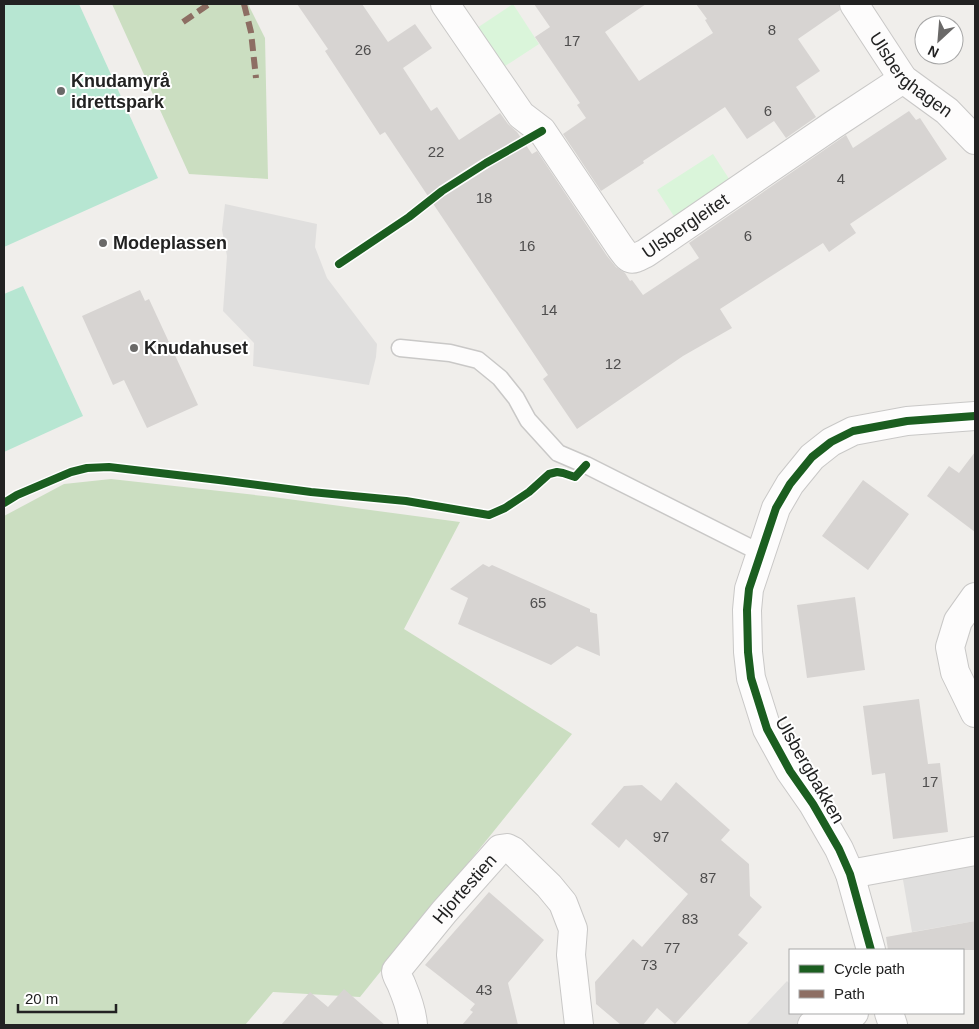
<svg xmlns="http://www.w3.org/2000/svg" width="979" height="1029" font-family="Arial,sans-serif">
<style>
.forest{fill:#cbdec1}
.park{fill:#daf5da}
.pitch{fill:#b7e6d2}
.parking{fill:#e0dfde}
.building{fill:#d7d4d2}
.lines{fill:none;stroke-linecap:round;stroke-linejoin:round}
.service-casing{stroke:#c9c8c7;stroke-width:19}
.minor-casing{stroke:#c9c8c7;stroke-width:30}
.service{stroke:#fdfcfc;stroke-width:16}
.minor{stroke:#fdfcfc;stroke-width:28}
.quiet{stroke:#8d6e63;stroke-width:6;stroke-dasharray:12 6;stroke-linecap:butt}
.cycleway-casing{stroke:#fff;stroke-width:11}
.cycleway{stroke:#1b5e20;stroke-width:8}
.poi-dot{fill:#6a6968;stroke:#fff;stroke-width:2}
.labels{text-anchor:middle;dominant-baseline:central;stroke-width:4;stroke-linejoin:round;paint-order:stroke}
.number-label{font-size:15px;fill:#4f4e4e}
.street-label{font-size:18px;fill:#222;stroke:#fff}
.poi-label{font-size:18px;font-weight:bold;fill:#222;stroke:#fff;text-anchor:start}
</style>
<rect width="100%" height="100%" fill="#f0eeeb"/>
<path class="forest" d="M112 4H248L265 38 268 179 189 174Z
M111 479 273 497 460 522 404 629 572 734 360 997 273 992 245 1025H4V516L64 484Z"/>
<path class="park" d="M513 4 539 44 499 70 474 30Z
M713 154 733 185 677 221 657 190Z"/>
<path class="pitch" d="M4 4H79L158 178 4 247Z
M23 286 83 416 4 452V294Z"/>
<path class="parking" d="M225 204 317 224 315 247 327 278 377 344 376 357 369 385 253 366 254 343 223 311 227 256 222 230Z
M975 864V921L912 932 902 874Z
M787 981 790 984V1013H818L822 1025H746Z"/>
<path class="building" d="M297 4H362L388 42 415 24 432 48 403 68 431 111 437 107 459 140 500 113 508 124 517 132 532 154 537 151 607 256 616 267 625 273 630 281 632 280 643 295 699 258 689 243 846 135 853 148 909 111 916 120 920 118 947 159 850 224 856 233 829 252 823 243 720 309 732 328 683 356 577 429 543 379 548 375 385 132 380 135 325 51 328 49Z
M534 4H646L605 32 639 81 713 33 705 20 707 19 696 4H839L840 10 798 39 820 71 796 87 816 117 786 138 774 121 747 139 725 107 643 161 644 163 601 191 563 134 586 118 577 105 580 103 535 37 550 27Z
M140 290 145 301 149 299 198 405 147 428 124 380 113 385 82 316Z
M975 452V532L927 496 949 466 959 473Z
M863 480 909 514 868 570 822 536Z
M483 564 489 567 492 565 590 609V612L597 614 600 656 577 646 551 665 458 624 468 598 450 589Z
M855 597 865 670 807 678 797 605Z
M919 699 928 764 940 763 948 832 893 839 885 773 872 775 863 706Z
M676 782 730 830 721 840 749 864 750 896 762 907 738 935 748 943 675 1024 657 1008 643 1025H621L596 1004 595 982 633 939 642 947 688 894 626 839 619 848 591 824 624 786 642 785 661 801Z
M489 892 544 940 508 983 518 1025H462L473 1012 470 1010 475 1004 425 965Z
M975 921V950H888L886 937Z
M344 989 385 1025H281L310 992 328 1007Z"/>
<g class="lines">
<g class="service-casing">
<path id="service" d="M400 348 450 353 478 360 500 378 516 398 528 420 558 453 586 465 761 553"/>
</g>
<g class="minor-casing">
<g id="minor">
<path id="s1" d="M445 4 521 115 542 131 620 247C631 262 630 261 646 253L833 125 903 79"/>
<path id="s2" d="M854 4 903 79 947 111 975 140"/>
<path d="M975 597 958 621 950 647 955 672 975 713"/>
<path d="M850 874 975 851"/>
<path d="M871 950 850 874 839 849 813 804 790 771 767 729 751 678 748 652 747 610 749 589 776 508 790 484 812 457 831 442 853 431 907 421 975 416"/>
<path d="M889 1013 893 1025"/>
<path id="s3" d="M413 1025C412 1011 407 998 402 986 400 980 396 976 396 971L444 912 500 849 507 848 513 851 549 886 563 903 573 929 571 955 579 1025"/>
<path d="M812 1025 854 1013"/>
</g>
</g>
<use href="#service" class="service"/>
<use href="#minor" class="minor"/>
<path class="quiet" d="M244 4 251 32 256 78
M183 22 209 4"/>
<g class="cycleway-casing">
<path id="cycleway" d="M339 264 409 217 442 191 486 163 542 131
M4 503 17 495 71 472 87 468 109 467 219 480 311 492 406 501 489 515 505 508 529 492 549 474 557 472 563 473 575 477 586 465
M871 950 850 874 839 849 813 804 790 771 767 729 751 678 748 652 747 610 749 589 776 508 790 484 812 457 831 442 853 431 907 421 975 416"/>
</g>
<use href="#cycleway" class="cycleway"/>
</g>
<g class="poi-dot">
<circle cx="61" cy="91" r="5"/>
<circle cx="103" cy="243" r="5"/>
<circle cx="134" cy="348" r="5"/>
</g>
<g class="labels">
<g class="number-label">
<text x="772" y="29">8</text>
<text x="572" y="40">17</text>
<text x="363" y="49">26</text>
<text x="768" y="110">6</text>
<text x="436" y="151">22</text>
<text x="841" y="178">4</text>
<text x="484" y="197">18</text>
<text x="748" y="235">6</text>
<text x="527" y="245">16</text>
<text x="549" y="309">14</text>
<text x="613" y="363">12</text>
<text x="538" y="602">65</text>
<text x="930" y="781">17</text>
<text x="661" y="836">97</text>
<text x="708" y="877">87</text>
<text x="690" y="918">83</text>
<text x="672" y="947">77</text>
<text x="649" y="964">73</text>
<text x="484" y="989">43</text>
</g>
<g class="street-label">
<text stroke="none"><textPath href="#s2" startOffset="92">Ulsberghagen</textPath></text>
<text stroke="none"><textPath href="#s1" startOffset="381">Ulsbergleitet</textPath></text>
<text transform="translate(810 770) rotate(60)">Ulsbergbakken</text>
<text stroke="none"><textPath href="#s3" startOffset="164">Hjortestien</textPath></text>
</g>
<g class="poi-label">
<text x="71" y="81">Knudamyrå<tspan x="71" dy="21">idrettspark</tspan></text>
<text x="113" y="243">Modeplassen</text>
<text x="144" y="348">Knudahuset</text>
</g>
</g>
<rect width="979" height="1029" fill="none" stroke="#222222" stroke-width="10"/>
<rect x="789" y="949" width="175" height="65" fill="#ffffff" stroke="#a7a7a7"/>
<rect x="799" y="965" width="25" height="8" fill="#1b5e20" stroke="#a7a7a7"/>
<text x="834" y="974" font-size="15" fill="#222222">Cycle path</text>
<rect x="799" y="990" width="25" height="8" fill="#8d6e63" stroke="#a7a7a7"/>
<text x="834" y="999" font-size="15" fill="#222222">Path</text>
<g transform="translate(939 40) rotate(206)"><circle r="24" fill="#ffffff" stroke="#a7a7a7"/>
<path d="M0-4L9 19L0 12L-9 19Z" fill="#6a6968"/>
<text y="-8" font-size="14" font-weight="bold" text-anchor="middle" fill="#222222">N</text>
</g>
<path d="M18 1004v8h98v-8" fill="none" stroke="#222222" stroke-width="2.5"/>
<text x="25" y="1004" font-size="15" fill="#222222" stroke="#ffffff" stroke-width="4" paint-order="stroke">20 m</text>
</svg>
